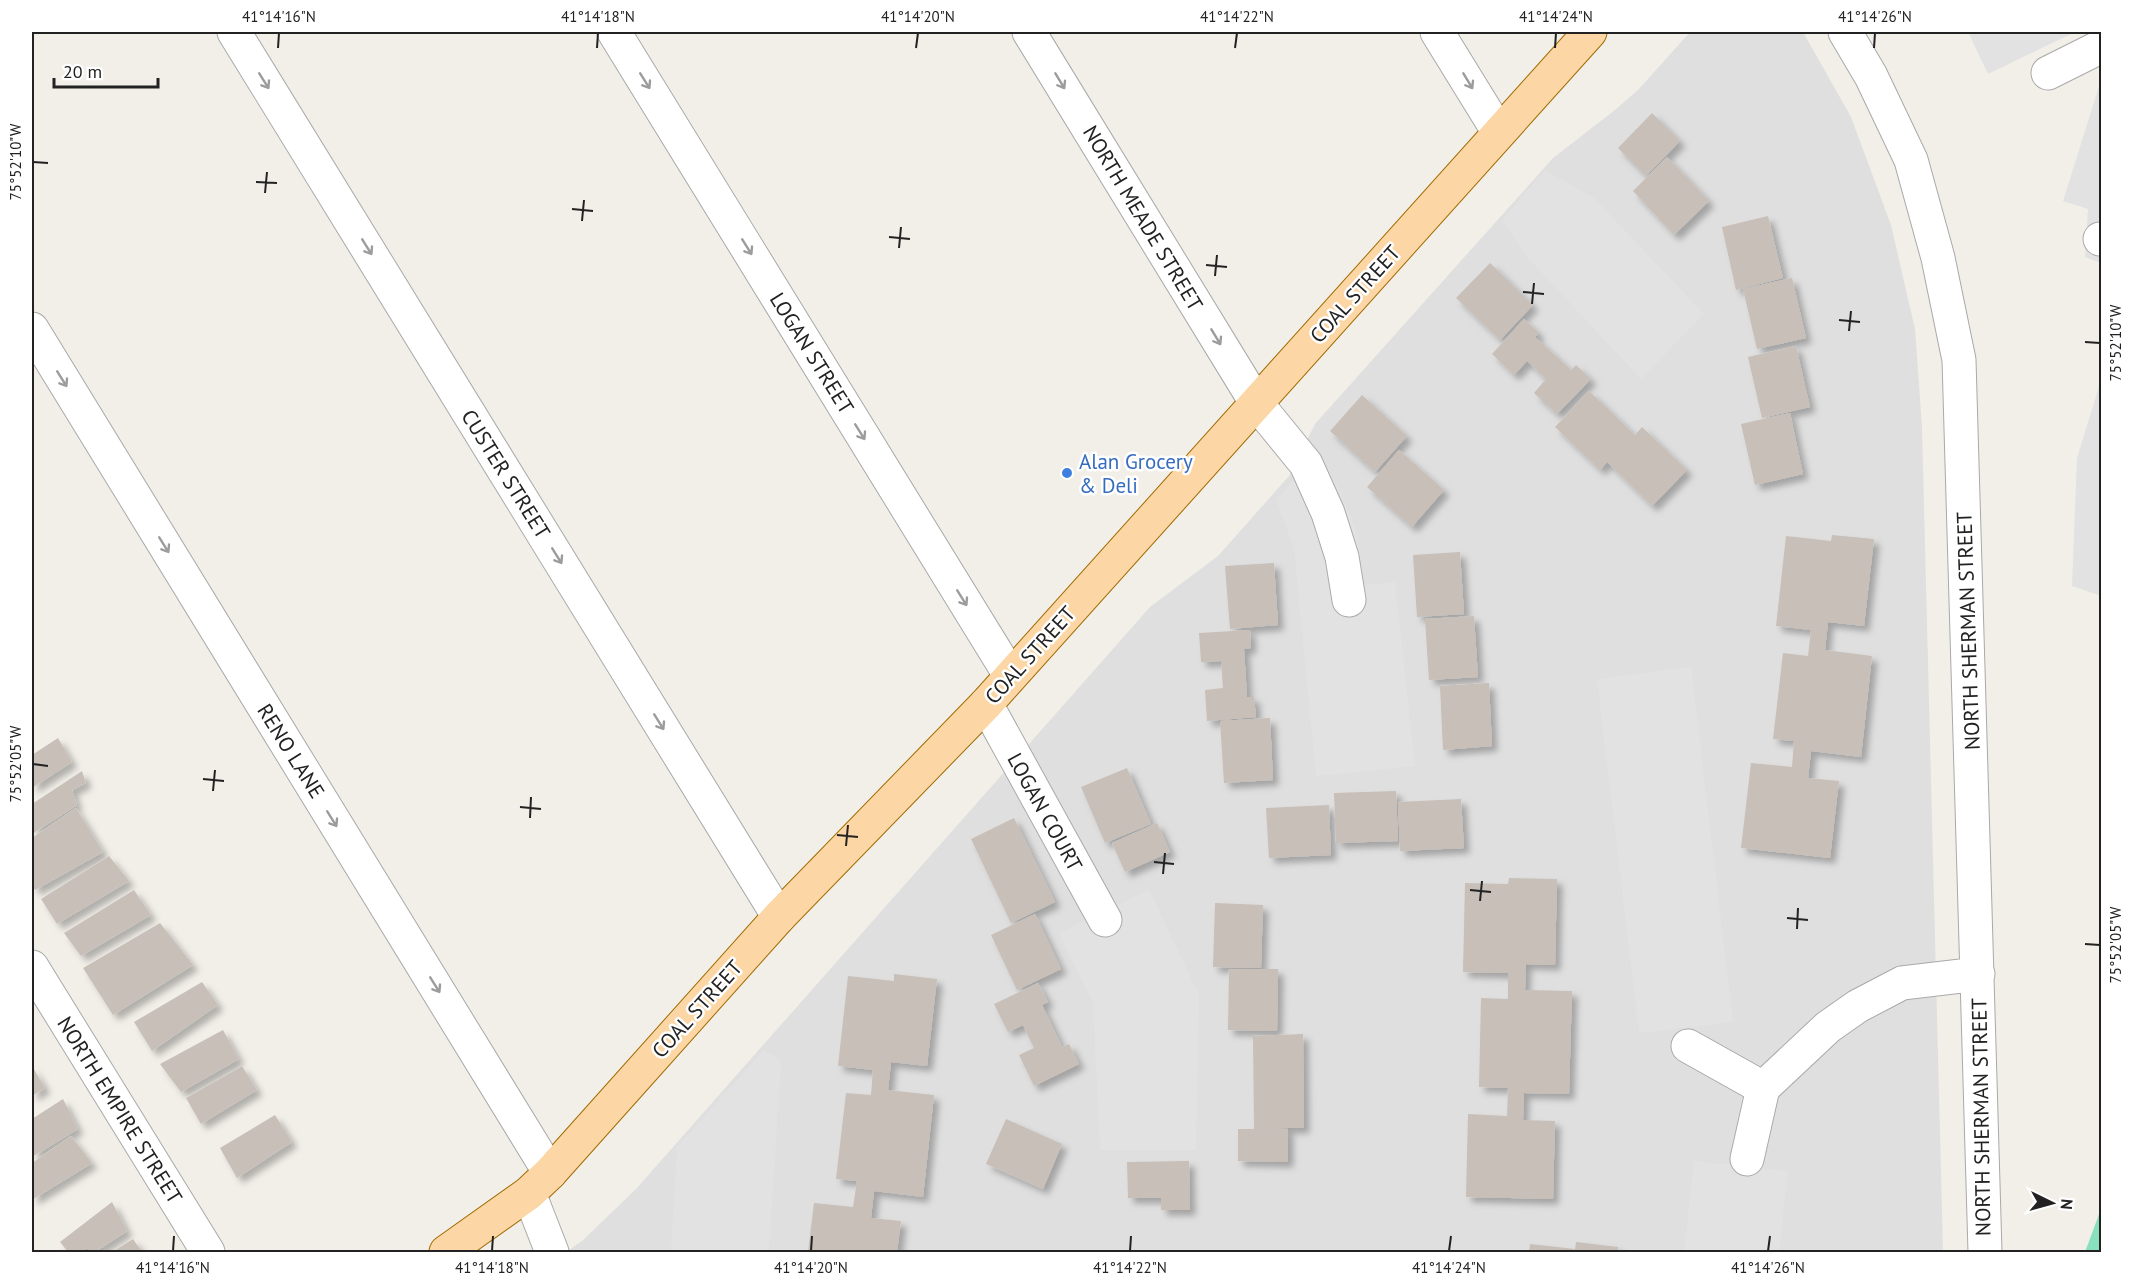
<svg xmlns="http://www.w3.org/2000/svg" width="2133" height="1284" font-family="'PT Sans',sans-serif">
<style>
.residential{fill:#e0dfdf}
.pitch{fill:#88e0be}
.parking{fill:#e2e2e2}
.building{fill:#c7bfb8;filter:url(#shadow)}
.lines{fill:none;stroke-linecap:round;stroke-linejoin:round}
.minor-casing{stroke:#a9a9a9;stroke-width:35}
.major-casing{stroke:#a06b00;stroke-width:35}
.minor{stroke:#fff;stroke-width:33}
.major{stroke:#fcd6a4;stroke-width:33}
.oneway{stroke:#9c9c9c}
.ticks{fill:none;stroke:#222;stroke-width:2}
.shop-dot{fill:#3f7fe0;stroke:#fff;stroke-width:2}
.labels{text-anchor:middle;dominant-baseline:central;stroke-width:5;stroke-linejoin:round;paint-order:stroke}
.street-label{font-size:21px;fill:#222;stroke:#fff}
.shop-label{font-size:21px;fill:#366cbe;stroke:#fff;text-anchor:start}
.neatline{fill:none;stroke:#222;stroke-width:2}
.ticks-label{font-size:15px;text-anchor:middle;fill:#222}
</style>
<defs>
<filter id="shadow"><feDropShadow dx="5.5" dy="5.5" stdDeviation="3" flood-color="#0004"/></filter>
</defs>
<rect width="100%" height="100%" fill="#f2efe9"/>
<path class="residential" d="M1690 32H1803L1851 117 1891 225 1915 329 1922 427 1943 1252H566L582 1241 636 1189 1150 607 1218 556 1289 476 1315 424 1553 158 1615 110 1639 89Z"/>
<path class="pitch" d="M2101 1209V1252H2085Z"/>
<path class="parking" d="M1968 32H2075L1988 74Z
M2101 80V263L2085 257 2088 209 2063 201Z
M1545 170 1594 198 1704 314 1641 379 1528 258 1502 220Z
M2101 380 2102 596H2101L2072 586 2077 458Z
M1319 452 1339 489 1358 536 1363 585 1395 582 1415 766 1316 776 1294 548 1276 500Z
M1691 667 1733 1022 1639 1033 1597 679Z
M1149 890 1199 995 1196 1150H1100L1093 1002 1059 933Z
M764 1050 781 1061 769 1252H671L677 1147Z
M1694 1161 1788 1171 1779 1252H1684Z"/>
<path class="building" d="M1652 113 1680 141 1646 176 1618 148Z
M1667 157 1709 201 1674 235 1633 191Z
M1768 216 1783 278 1736 290 1722 227Z
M1490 263 1533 305 1500 340 1456 298Z
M1792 278 1806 338 1757 349 1743 289Z
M1524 319 1539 333 1535 337 1571 370 1576 365 1591 379 1557 414 1534 393 1546 379 1527 361 1514 375 1492 354Z
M1796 346 1810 407 1762 418 1748 357Z
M1589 391 1635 435 1642 427 1687 470 1652 506 1607 462 1600 470 1555 427Z
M1362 395 1407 436 1375 472 1330 431Z
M1790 413 1803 474 1755 485 1741 424Z
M1399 450 1444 490 1412 527 1367 487Z
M1832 535 1874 539 1864 626 1828 622 1825 650 1872 656 1861 757 1811 751 1808 778 1839 781 1830 858 1741 848 1751 763 1792 767 1794 741 1773 739 1783 653 1808 656 1811 630 1776 626 1786 536 1831 541Z
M1460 552 1464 614 1417 617 1413 555Z
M1274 563 1278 625 1230 629 1225 566Z
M1474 616 1478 677 1429 680 1425 619Z
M1250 630 1251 648 1244 649 1247 697H1254L1256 717 1207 721 1205 690 1223 688 1221 661 1201 662 1199 633Z
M1489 683 1492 746 1443 750 1440 686Z
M1270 718 1273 780 1224 783 1220 721Z
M58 738 72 762 32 788V755Z
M1127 768 1151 824 1105 843 1081 787Z
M82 771 86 783 72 790 77 805 32 834V804Z
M1396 791 1398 841 1336 843 1334 793Z
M1461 799 1464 848 1400 851 1398 802Z
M1329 805 1331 855 1269 858 1266 808Z
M76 808 103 852 35 890 32 885V838Z
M1014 818 1055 902 1011 923 971 839Z
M1157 823 1170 852 1125 872 1112 843Z
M109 856 129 881 57 924 41 899Z
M1509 878 1557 879 1555 965 1526 964 1525 990 1572 991 1569 1094 1524 1093 1523 1120 1555 1121 1553 1199 1466 1197 1468 1114 1507 1116 1508 1088 1479 1087 1481 998 1508 999V973L1463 972 1465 883 1508 884Z
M134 890 151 915 81 956 64 933Z
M1215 903 1263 905 1261 968 1213 967Z
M1035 914 1061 969 1017 990 991 935Z
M160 923 193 965 113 1015 83 968Z
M1229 969H1278L1277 1031 1228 1030Z
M894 974 937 979 927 1066 891 1062 888 1090 934 1095 923 1197 874 1191 871 1218 901 1221 897 1252H808L814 1203 853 1207 857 1181 836 1179 846 1093 871 1095 873 1070 838 1066 848 976 894 981Z
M202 982 218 1005 152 1051 134 1022Z
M1038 983 1048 1002 1042 1005 1062 1047 1069 1044 1079 1064 1034 1086 1019 1055 1034 1048 1023 1025 1008 1032 994 1004Z
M223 1030 239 1059 181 1092 160 1064Z
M1303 1034 1304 1128H1262L1288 1129V1162L1238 1161V1129H1254L1253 1036Z
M32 1066 45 1088 32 1096Z
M242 1066 257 1090 201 1124 186 1098Z
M63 1099 78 1129 32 1157V1119Z
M275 1115 292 1142 237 1178 220 1148Z
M1006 1119 1062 1144 1043 1189 986 1164Z
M71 1136 92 1163 32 1200V1163Z
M1189 1161 1190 1210H1161V1198H1128L1127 1162Z
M112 1202 127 1231 95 1252 86 1248 82 1252H68L60 1242Z
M133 1239 142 1252H112Z
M1576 1242 1618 1247 1617 1252H1529L1530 1244 1575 1249Z"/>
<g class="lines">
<g class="minor-casing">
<path id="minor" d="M234 32 779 917
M614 32 1010 675
M1029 32 1257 404 1306 464 1328 513 1342 557 1349 600
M1437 32 1498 131
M1845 32 1871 76 1911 160 1938 258 1959 360 1985 1252
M2048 73 2102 46
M2100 239H2102
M32 329 550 1173
M986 704 1105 920
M32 967 208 1252
M1688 1046 1763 1088
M1747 1159 1763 1088 1828 1027 1858 1006 1902 983 1978 974
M529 1193 552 1252"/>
</g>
<g class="major-casing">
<path id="major" d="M446 1252 529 1193 550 1173 779 917 986 704 1590 32"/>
</g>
<use href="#minor" class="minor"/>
<use href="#major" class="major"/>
</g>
<defs><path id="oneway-shaft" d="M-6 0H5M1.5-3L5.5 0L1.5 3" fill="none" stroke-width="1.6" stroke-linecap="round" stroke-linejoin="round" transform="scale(1.5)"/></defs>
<g class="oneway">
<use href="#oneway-shaft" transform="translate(264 81) rotate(58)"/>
<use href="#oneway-shaft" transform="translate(645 81) rotate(58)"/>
<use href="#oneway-shaft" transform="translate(1060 81) rotate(59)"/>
<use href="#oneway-shaft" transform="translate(1468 81) rotate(59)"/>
<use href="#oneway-shaft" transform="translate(367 247) rotate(58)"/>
<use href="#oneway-shaft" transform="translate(747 247) rotate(58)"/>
<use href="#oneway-shaft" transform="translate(1216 337) rotate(59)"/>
<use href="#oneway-shaft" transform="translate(62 379) rotate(58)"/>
<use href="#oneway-shaft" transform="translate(860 432) rotate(58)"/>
<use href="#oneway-shaft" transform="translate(164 545) rotate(58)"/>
<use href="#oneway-shaft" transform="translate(557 556) rotate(58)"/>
<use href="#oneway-shaft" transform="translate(962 598) rotate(58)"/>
<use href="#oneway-shaft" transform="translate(659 722) rotate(58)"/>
<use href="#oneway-shaft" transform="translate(332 819) rotate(58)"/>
<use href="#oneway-shaft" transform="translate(435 985) rotate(58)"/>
</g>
<path class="ticks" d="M278 48 279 33M597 48 598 33M916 48 918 33M1235 48 1237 33M1555 48 1556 33M1874 48 1875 33M33 162 48 163M256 182 277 183M265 193 267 172M572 209 593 211M582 221 584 200M889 237 910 239M899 248 901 227M1206 265 1227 267M1215 276 1217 255M1523 292 1544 294M1532 304 1534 283M1839 320 1860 322M1849 331 1851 311M2085 342 2100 343M33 764 48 766M203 779 224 781M213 791 215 770M520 807 541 809M530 818 531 797M837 835 858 837M846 846 848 825M1154 862 1174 864M1163 874 1165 853M1470 890 1491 892M1480 901 1482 881M1787 918 1808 920M1797 929 1798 908M2085 944 2100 945M173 1251 174 1236M492 1251 493 1236M811 1251 812 1236M1130 1251 1131 1236M1449 1251 1451 1236M1768 1251 1770 1236"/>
<circle class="shop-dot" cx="1067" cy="473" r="6"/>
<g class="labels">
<g class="street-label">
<text transform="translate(1143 218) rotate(59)">NORTH MEADE STREET</text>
<text transform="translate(1355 294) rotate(-48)">COAL STREET</text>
<text transform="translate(812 353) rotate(58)">LOGAN STREET</text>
<text transform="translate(506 474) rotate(58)">CUSTER STREET</text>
<text transform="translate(1968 631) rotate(-92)">NORTH SHERMAN STREET</text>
<text transform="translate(1030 655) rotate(-48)">COAL STREET</text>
<text transform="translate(291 751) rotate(58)">RENO LANE</text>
<text transform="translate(1045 812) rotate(61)">LOGAN COURT</text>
<text transform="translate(697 1009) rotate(-48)">COAL STREET</text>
<text transform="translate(120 1110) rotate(58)">NORTH EMPIRE STREET</text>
<text transform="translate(1981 1117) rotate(-91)">NORTH SHERMAN STREET</text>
</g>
<g class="shop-label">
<text x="1079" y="461">Alan Grocery<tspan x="1079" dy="24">&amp; Deli</tspan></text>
</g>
</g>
<rect width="2133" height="1284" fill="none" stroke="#ffffff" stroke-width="66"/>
<g transform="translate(2052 1203) rotate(95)" stroke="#ffffff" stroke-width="4.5" paint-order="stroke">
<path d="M0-4.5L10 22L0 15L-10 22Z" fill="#222222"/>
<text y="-9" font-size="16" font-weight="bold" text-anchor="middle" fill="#222222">N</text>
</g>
<path d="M54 78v9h104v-9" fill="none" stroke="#222222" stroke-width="3"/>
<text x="63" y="78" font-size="18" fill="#222222" stroke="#ffffff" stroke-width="4.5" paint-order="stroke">20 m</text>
<rect x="33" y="33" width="2067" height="1218" class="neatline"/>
<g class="ticks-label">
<text x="279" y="22">41°14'16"N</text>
<text x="598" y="22">41°14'18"N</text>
<text x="918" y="22">41°14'20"N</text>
<text x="1237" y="22">41°14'22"N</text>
<text x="1556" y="22">41°14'24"N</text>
<text x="1875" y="22">41°14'26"N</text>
<text transform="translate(16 162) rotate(-90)" y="5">75°52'10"W</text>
<text transform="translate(2116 343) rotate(-90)" y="5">75°52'10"W</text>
<text transform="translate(16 764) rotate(-90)" y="5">75°52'05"W</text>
<text transform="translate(2116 945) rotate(-90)" y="5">75°52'05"W</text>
<text x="173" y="1273">41°14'16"N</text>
<text x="492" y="1273">41°14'18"N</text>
<text x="811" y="1273">41°14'20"N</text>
<text x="1130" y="1273">41°14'22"N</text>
<text x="1449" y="1273">41°14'24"N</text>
<text x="1768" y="1273">41°14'26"N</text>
</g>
</svg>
